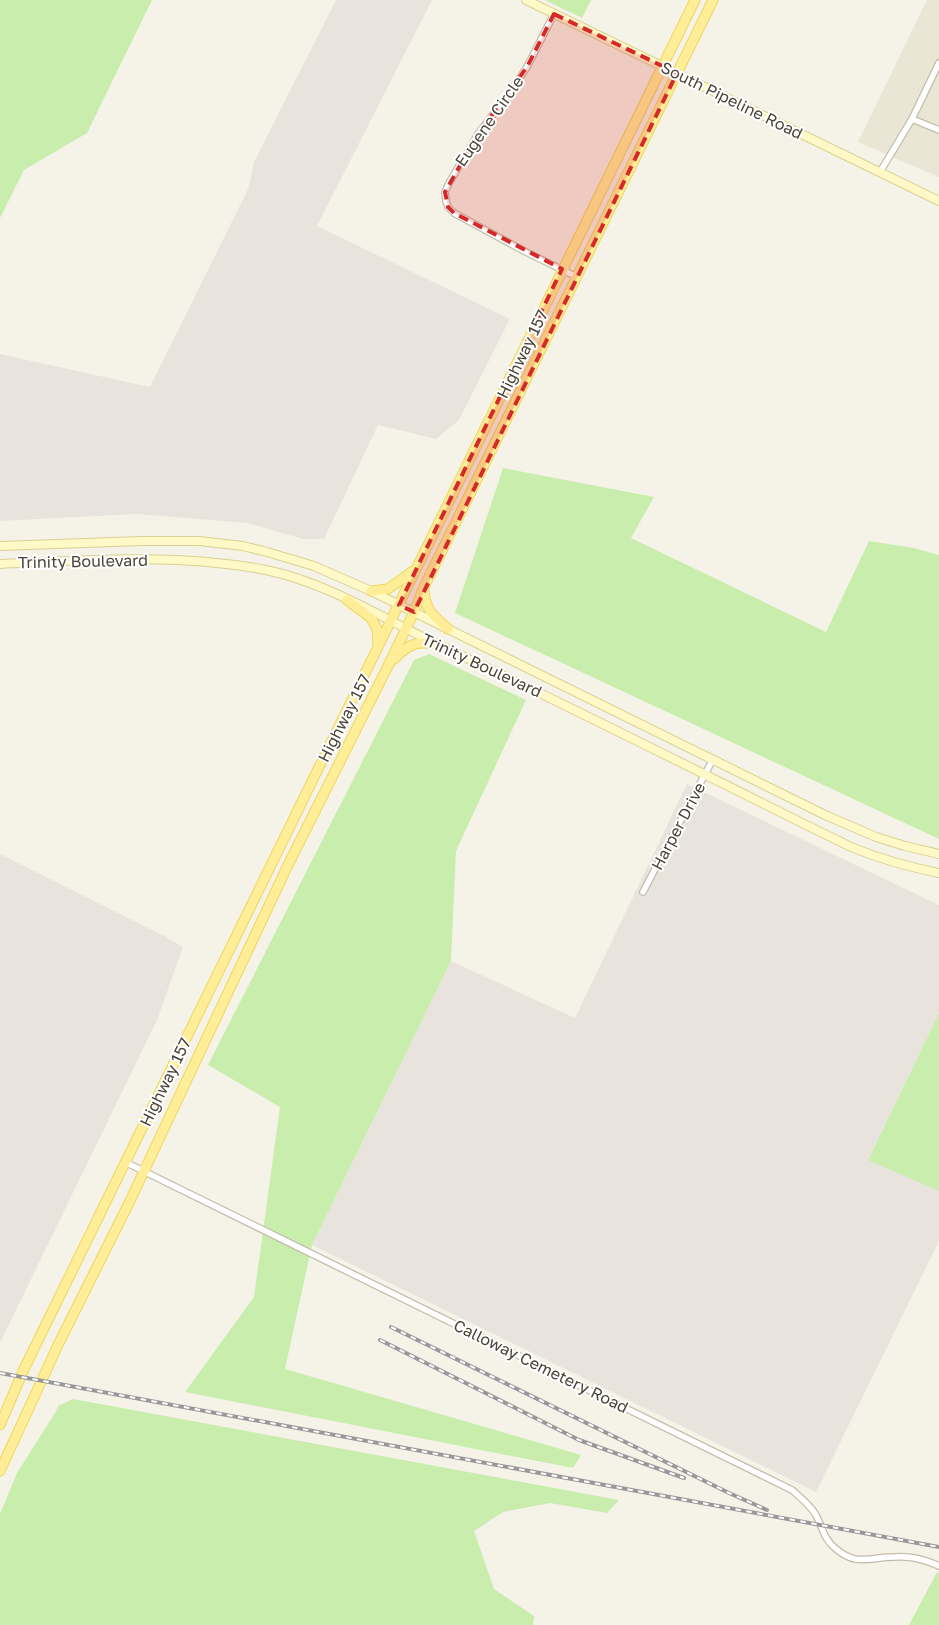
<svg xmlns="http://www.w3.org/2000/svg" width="939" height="1625" font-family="'Golos Text',sans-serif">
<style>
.residential{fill:#eae6d5}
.industrial{fill:#e8e4dd}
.green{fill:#c8edad}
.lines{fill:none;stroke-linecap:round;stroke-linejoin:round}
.street-casing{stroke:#c2bda9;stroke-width:8}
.secondary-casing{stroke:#dad093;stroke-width:10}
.primary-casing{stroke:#efd55c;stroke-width:11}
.street{stroke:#fff;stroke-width:5.5}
.secondary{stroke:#fff9c8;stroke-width:8}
.primary{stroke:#ffee97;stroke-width:9}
.rail-casing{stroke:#989898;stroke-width:4}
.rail{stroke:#fff;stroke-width:2;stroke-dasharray:5.5;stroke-linecap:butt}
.marked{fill:#d62828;fill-opacity:0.2;stroke:#d62828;stroke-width:4;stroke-dasharray:10 6;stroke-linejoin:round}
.labels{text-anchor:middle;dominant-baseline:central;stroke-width:4;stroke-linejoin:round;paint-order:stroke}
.street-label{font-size:16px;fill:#4a4436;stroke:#fff}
</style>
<rect width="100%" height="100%" fill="#f5f3e8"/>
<path class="residential" d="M927 0H939V177L858 142Z"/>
<path class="industrial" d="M336 0H432L317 226 510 319 459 420 436 439 378 425 324 539H303L247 523 136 514 0 521V354L150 387 249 187 254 162Z
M687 784 939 905V1013L868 1159 939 1191V1241L816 1492 312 1245 451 961 575 1018Z
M0 854 164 936 183 947 157 1020 0 1343Z"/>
<path class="green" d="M0 0H152L87 133 24 170 0 218Z
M545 0H591L582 18Z
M503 468 654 497 631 538 826 632 869 541 914 548 939 555V839L455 613Z
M429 654 526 700 456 851 451 961 312 1245 285 1369 581 1455 573 1468 185 1392 254 1297 280 1107 208 1065 414 660Z
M939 1013V1191L868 1160Z
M73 1399 619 1500 607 1513 550 1503 503 1512 474 1531 494 1589 534 1616 533 1625H0V1514L17 1473 55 1413 58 1406Z
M937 1572 939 1573V1625H909Z"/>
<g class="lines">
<g class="street-casing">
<path id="street" d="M554 14 527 67 511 91 478 134 449 183 445 192 446 201 448 207 454 213 526 252 577 277
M912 119 939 130
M880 172 912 119 939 63
M643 892 713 759
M125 1162 792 1490C801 1498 810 1505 816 1515 823 1528 823 1538 835 1548 856 1567 870 1557 894 1557 912 1556 923 1559 939 1566"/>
</g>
<g class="secondary-casing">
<path id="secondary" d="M526 0 939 201
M0 546 141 541H199L243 546 267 552 314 566 371 591 825 815 876 837 905 846 939 854
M0 564C88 560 178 553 266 570 328 583 382 618 439 645 577 709 714 780 851 847 880 859 909 867 939 873"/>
</g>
<g class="primary-casing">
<path id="primary" d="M424 590C426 613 433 614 448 629
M371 591 388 589 413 571
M347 600 371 618 377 629 378 646
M394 659C409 644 416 641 436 644
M0 1425 24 1369 695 0
M0 1471 58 1345 129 1203 288 865 389 664 414 612 424 587 713 0"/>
</g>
<use href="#street" class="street"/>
<use href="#secondary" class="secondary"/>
<use href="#primary" class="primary"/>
<g class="rail-casing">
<path id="rail" d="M391 1327 729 1493 767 1510
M380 1340 579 1440 684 1478
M0 1373 939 1547"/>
</g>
<use href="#rail" class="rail"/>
</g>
<path class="marked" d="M554 14 677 73 414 612 399 605 562 269 454 213 448 207 445 192 478 134 527 67Z"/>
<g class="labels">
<g class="street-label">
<text transform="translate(732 100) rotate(26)">South Pipeline Road</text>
<text transform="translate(489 121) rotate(-55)">Eugene Circle</text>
<text transform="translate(522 354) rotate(-64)">Highway 157</text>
<text transform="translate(83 561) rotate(-1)">Trinity Boulevard</text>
<text transform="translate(482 665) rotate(25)">Trinity Boulevard</text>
<text transform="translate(344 718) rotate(-63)">Highway 157</text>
<text transform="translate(678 826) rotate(-62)">Harper Drive</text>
<text transform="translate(165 1082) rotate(-64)">Highway 157</text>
<text transform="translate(541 1366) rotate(26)">Calloway Cemetery Road</text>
</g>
</g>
</svg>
